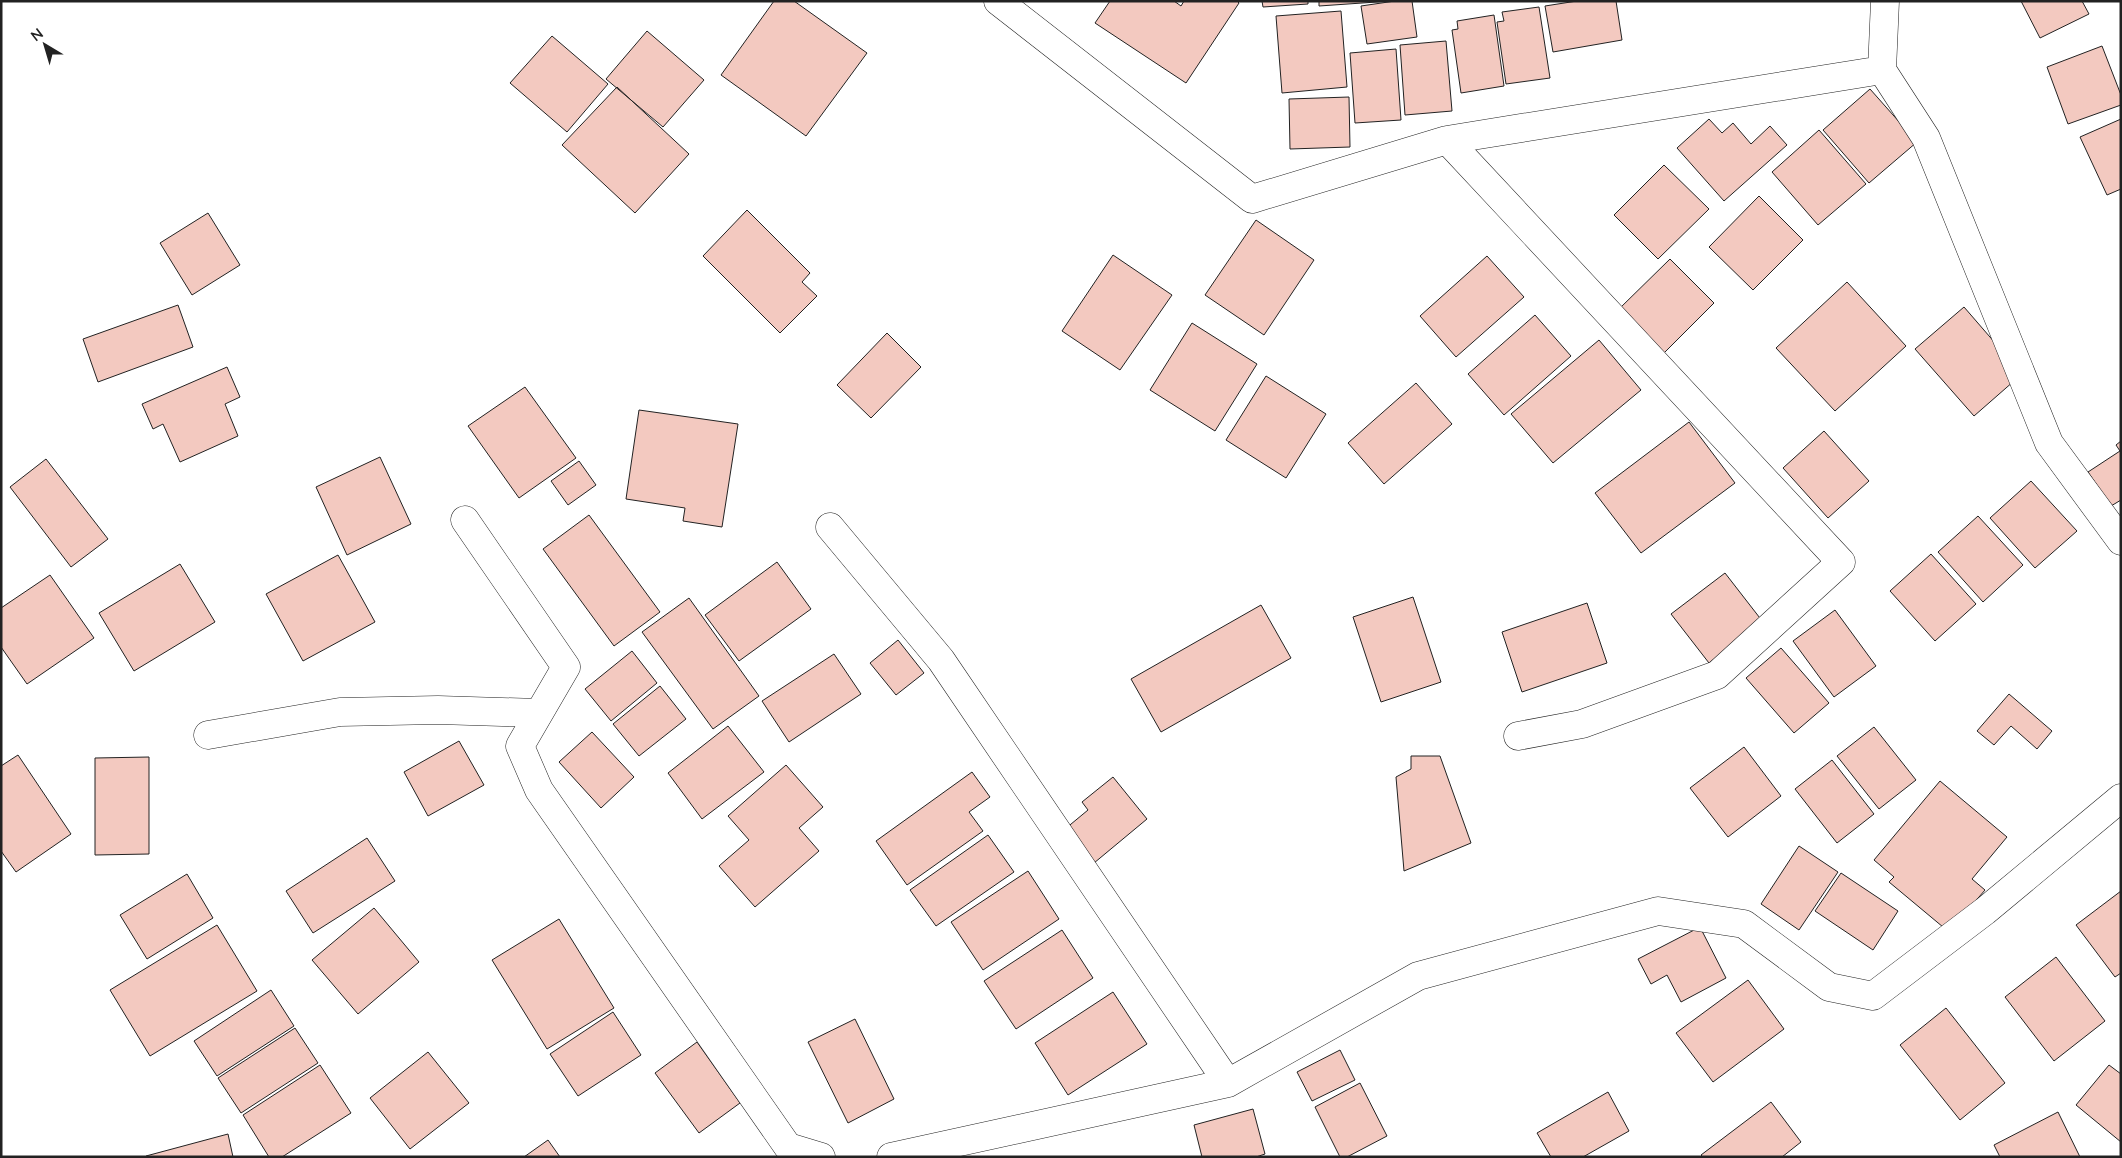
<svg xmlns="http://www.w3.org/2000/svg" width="2122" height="1158" font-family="Lato,sans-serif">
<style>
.building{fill:#f3c9c0;stroke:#222}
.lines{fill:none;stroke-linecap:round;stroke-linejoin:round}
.minor-casing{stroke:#222;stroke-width:29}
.minor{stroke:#fff;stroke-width:28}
</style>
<rect width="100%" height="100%" fill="#fff"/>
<path class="building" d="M774 1H794L867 53 806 136 721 75Z
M1110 1H1174L1181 6 1184 1H1237L1239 3 1186 83 1095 23Z
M1262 1H1308V4L1263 7Z
M1319 1H1391L1319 6Z
M1395 1H1412L1417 37 1367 44 1361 6Z
M1577 1H1616L1622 40 1553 52 1545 6Z
M2021 1H2082L2089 14 2040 38Z
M1539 7 1550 78 1506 84 1497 22 1504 21 1502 12Z
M1341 11 1347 87 1282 93 1276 16Z
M1494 15 1504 86 1461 93 1452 30 1458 29 1457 21Z
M647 31 704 80 663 127 606 79Z
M552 36 608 84 567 132 510 83Z
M1446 41 1452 111 1405 115 1400 45Z
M2102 46 2121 95V105L2068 124 2047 67Z
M1396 49 1401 120 1355 123 1350 53Z
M617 87 689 154 635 213 562 145Z
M1870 89 1917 142 1869 183 1823 130Z
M1349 97 1350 147 1290 149 1289 99Z
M1709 119 1722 133 1733 123 1751 144 1770 126 1787 145 1724 201 1677 148Z
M2121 119V189L2107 195 2080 137Z
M1819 130 1866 184 1818 225 1772 172Z
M1664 165 1709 209 1658 259 1614 215Z
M1759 196 1803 240 1753 290 1709 247Z
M747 210 810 273 802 282 817 296 780 333 703 256Z
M208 213 240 265 192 295 160 243Z
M1256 220 1314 260 1264 335 1205 295Z
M1113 255 1172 295 1120 370 1062 331Z
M1487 256 1524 297 1456 357 1420 316Z
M1670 259 1714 303 1664 353 1619 309Z
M1847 282 1906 346 1835 411 1776 348Z
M178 305 193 347 98 382 83 339Z
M1964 307 2022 374 1974 416 1915 349Z
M1535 315 1571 356 1504 415 1468 374Z
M1192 323 1257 364 1215 431 1150 390Z
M887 333 921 367 871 418 837 385Z
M1599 340 1641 390 1553 463 1511 414Z
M227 367 240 397 225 404 238 436 180 462 163 424 153 429 142 404Z
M1266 376 1326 414 1286 478 1226 440Z
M1416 383 1452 424 1384 484 1348 443Z
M525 387 576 458 519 498 468 426Z
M639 410 738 424 722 527 683 521 685 508 626 499Z
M1689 422 1735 483 1641 553 1595 493Z
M1824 431 1869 481 1828 518 1783 468Z
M2121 441V500L2111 506 2088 472 2120 451 2116 445Z
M380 457 411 524 347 555 316 487Z
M46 459 108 539 71 567 10 487Z
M579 461 596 485 568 505 551 481Z
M2031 481 2077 531 2035 568 1990 518Z
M589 515 660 612 614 646 543 549Z
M1978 516 2023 565 1983 602 1938 552Z
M1931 554 1976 604 1935 641 1890 591Z
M338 555 375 622 303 661 266 594Z
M777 562 811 609 739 661 705 615Z
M180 564 215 622 134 671 99 613Z
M1725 573 1763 622 1709 663 1671 614Z
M50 575 94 638 27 684 1 647V608Z
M1413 597 1441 682 1381 702 1353 617Z
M689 598 759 696 713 729 642 632Z
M1587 603 1607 663 1522 692 1502 632Z
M1261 605 1291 658 1161 732 1131 679Z
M1835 610 1876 666 1834 697 1793 641Z
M898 640 924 673 896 695 870 663Z
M1781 648 1829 703 1794 733 1746 678Z
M632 651 657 683 611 721 585 689Z
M834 654 861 694 789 742 762 701Z
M660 686 686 719 639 756 613 724Z
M2009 694 2052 731 2037 749 2011 726 1994 745 1977 731Z
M728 726 764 772 702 819 668 773Z
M1874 727 1916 780 1879 809 1837 756Z
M592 732 634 777 601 808 559 762Z
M459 741 484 785 428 816 404 772Z
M1744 747 1781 796 1728 837 1690 788Z
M18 755 71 834 16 872 1 851V766Z
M1411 756H1440L1471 843 1404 871 1396 777 1411 769Z
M149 757V854L95 855V758Z
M1832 760 1874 814 1837 843 1795 789Z
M786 765 823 807 799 828 819 851 755 907 719 866 749 840 728 816Z
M972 772 990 797 969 812 983 831 907 885 876 841Z
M1113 777 1147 819 1088 868 1059 834 1088 810 1082 802Z
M1940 781 2007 837 1972 879 1985 890 1949 932 1889 882 1894 877 1874 860Z
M988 835 1014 872 936 926 910 890Z
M367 838 395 881 313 933 286 891Z
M1799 846 1838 872 1799 930 1761 904Z
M1028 871 1059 919 983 970 951 922Z
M1841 873 1898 911 1873 950 1815 911Z
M187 874 213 918 147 959 120 915Z
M2121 891V973L2115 977 2076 925Z
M374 908 419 962 358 1014 312 960Z
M559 919 614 1008 547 1049 492 960Z
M217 925 257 991 150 1056 110 990Z
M1700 927 1726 978 1681 1002 1667 975 1651 984 1638 959Z
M1062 930 1093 978 1016 1029 984 981Z
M2056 957 2105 1021 2054 1061 2005 997Z
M1748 980 1784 1029 1713 1082 1676 1033Z
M271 990 294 1026 217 1076 194 1041Z
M1113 992 1147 1044 1068 1095 1035 1043Z
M1946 1008 2005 1083 1960 1120 1900 1045Z
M613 1012 641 1055 578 1096 550 1054Z
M855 1019 894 1099 848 1123 808 1042Z
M295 1028 318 1063 241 1113 218 1078Z
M697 1042 740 1103 699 1133 655 1073Z
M1340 1050 1355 1080 1312 1101 1297 1072Z
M428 1052 469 1103 410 1149 370 1098Z
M320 1065 351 1113 282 1157H269L243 1115Z
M2109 1065 2121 1074V1142L2076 1105Z
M1360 1083 1387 1136 1347 1157H1340L1315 1107Z
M1608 1092 1629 1131 1583 1157H1551L1537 1133Z
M1771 1102 1801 1142 1782 1157H1703L1701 1155Z
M1253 1109 1265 1154 1256 1157H1202L1194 1125Z
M2058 1112 2080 1157H2000L1994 1145Z
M228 1134 233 1157H146V1156Z
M548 1140 560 1157H524Z"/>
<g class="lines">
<g class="minor-casing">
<path id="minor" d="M998 1 1252 199 1447 140
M1885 1 1882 70 1926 138 2049 443 2121 541
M465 520 566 667 520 746 539 790 788 1147 821 1157
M830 527 941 660 1228 1083
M208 735 340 712 438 710 539 713
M1518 736 1582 724 1717 675 1841 562 1447 140 1882 70
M891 1157 1228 1083 1418 976 1658 911 1744 924 1829 987 1873 996 1985 911 2121 798"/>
</g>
<use href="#minor" class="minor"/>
</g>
<rect width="2122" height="1158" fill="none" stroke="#222222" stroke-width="5"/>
<g transform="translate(45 45) rotate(322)" stroke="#ffffff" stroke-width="4" paint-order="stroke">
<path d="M0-4L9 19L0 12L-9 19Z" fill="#222222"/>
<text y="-8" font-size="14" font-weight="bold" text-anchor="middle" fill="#222222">N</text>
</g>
</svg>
